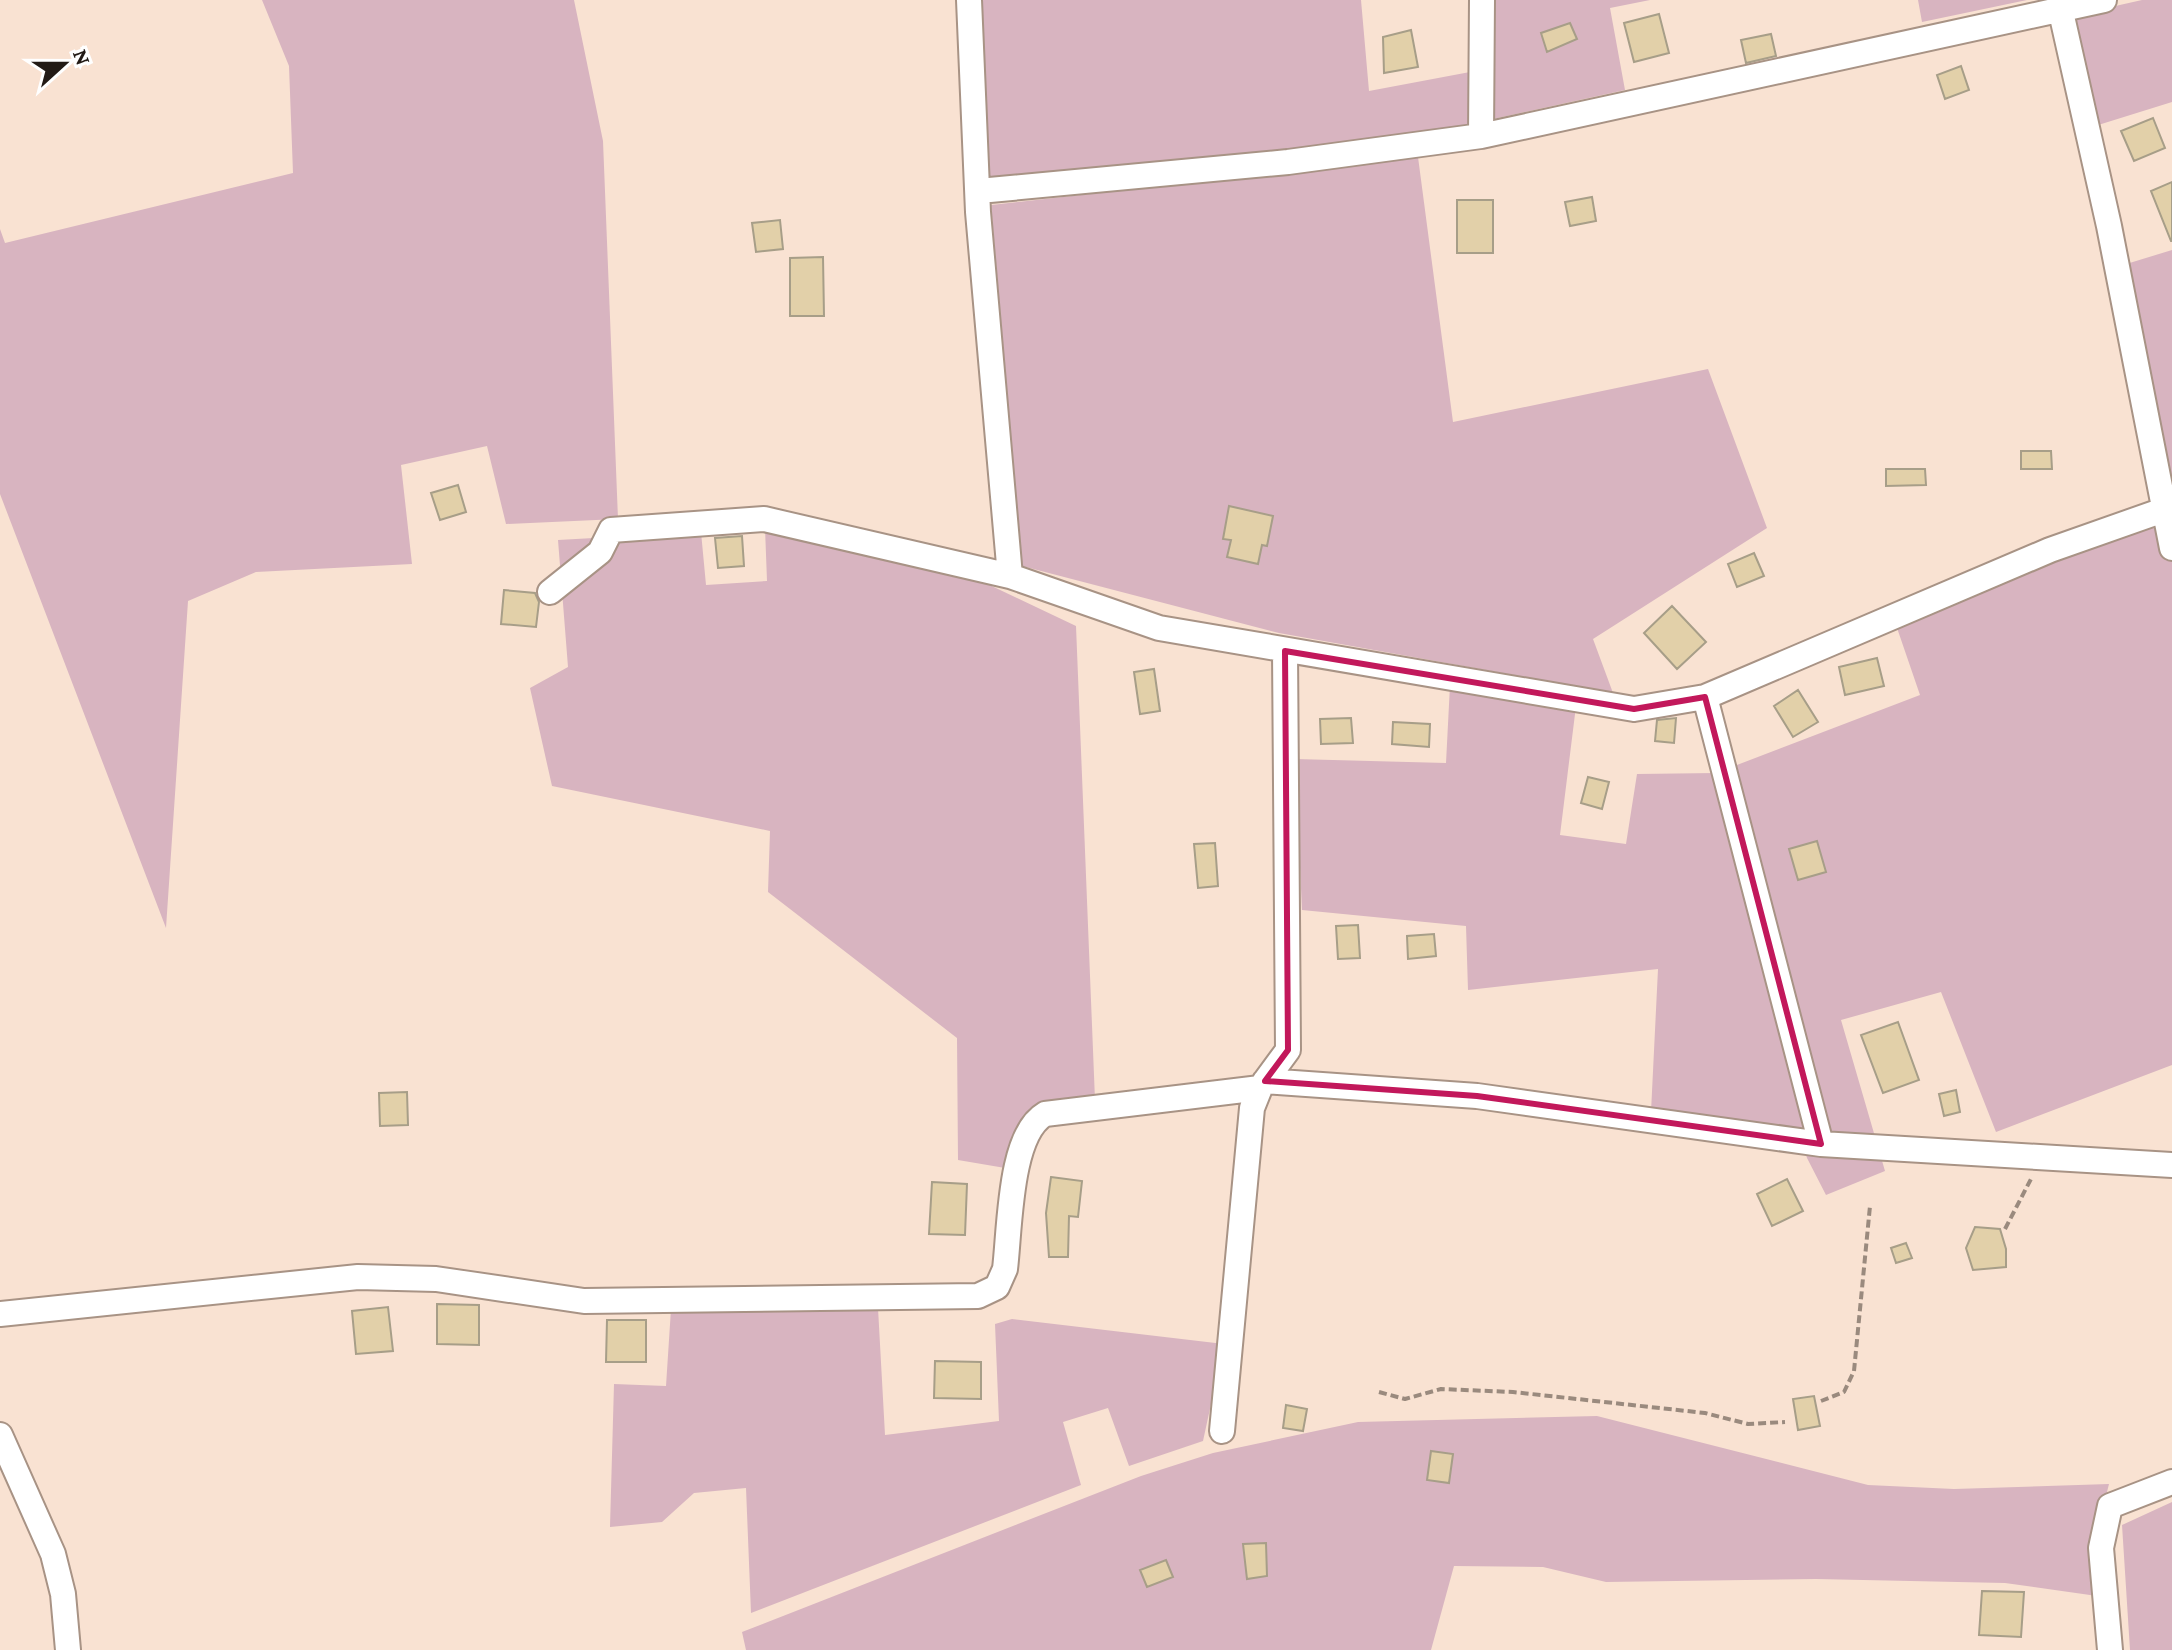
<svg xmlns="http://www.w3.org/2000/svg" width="2172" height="1650" font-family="'Crimson Pro',serif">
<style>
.green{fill:#d8b4c0}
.building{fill:#e2d0a9;stroke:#a79e88;stroke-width:2}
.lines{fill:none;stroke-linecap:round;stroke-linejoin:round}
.minor-casing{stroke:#a89385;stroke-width:28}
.path{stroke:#9a8a7e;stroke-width:4;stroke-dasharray:8 4;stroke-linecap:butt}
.minor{stroke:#fff;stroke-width:24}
.marked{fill:none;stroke:#c2185b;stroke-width:6;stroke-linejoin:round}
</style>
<rect width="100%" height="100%" fill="#f9e2d2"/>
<path class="green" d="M262 0H574L603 141 618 519 506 524 487 446 401 465 412 564 256 572 188 601 166 928 0 494V229L5 243 293 173 289 66Z
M978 0H1361L1369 91 1470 72 1471 130 988 180Z
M1493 0H1650L1610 8 1625 90 1493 119Z
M1918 0H2027L1922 22Z
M2142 0H2172V102L2095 126 2071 16Z
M1418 157 1453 422 1708 369 1767 528 1593 639 1613 693 1279 633 1022 566 991 205Z
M2172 250V492L2123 265Z
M2172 515V1065L1996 1132 1941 992 1841 1020 1885 1171 1826 1195 1807 1158 1799 1133 1651 1112 1658 969 1468 990 1466 926 1302 910 1295 759 1446 763 1450 685 1576 706 1560 835 1626 844 1637 774 1716 773 1920 695 1896 625Z
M765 528 979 580 1076 626 1095 1100 1043 1107 1023 1116 1013 1144 1011 1169 958 1160 957 1038 768 892 770 831 552 786 530 688 568 667 558 540 701 532 706 585 767 581Z
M878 1308 885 1435 999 1421 995 1324 1012 1319 1224 1344 1203 1441 1129 1466 1108 1408 1063 1422 1081 1485 751 1613 746 1488 694 1493 662 1522 610 1527 614 1384 666 1386 671 1309Z
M1597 1416 1868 1485 1954 1489 2109 1484 2097 1532V1596L2005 1583 1816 1579 1606 1582 1543 1567 1454 1566 1431 1650H746L742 1632 1141 1476 1213 1453 1358 1422Z
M2172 1502V1650H2130L2122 1525Z"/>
<path class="building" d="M1659 14 1669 53 1634 62 1624 23Z
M1570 23 1577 39 1547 52 1541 33Z
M1411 30 1418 67 1384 73 1383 37Z
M1771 34 1776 56 1746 63 1741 40Z
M1961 66 1969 90 1945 99 1937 75Z
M2153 118 2165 148 2134 161 2121 131Z
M2172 182V241H2171L2151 191Z
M1592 197 1596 221 1570 226 1565 202Z
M1457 200H1493V253H1457Z
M780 220 783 249 756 252 752 223Z
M823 257 824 316H790V258Z
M2021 451H2051L2052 469H2021Z
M1886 469H1925L1926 485 1886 486Z
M458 485 466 512 440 520 431 493Z
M1229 506 1273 516 1267 546 1262 545 1258 564 1227 557 1231 540 1223 539Z
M742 536 744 566 718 568 715 538Z
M1754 553 1764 576 1737 587 1728 564Z
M504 590 535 593 539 602 536 627 501 624Z
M1672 606 1706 642 1677 669 1644 633Z
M1877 658 1884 686 1845 695 1839 667Z
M1154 669 1160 711 1140 714 1134 672Z
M1798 690 1818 722 1793 737 1774 706Z
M1351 718 1353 743 1321 744 1320 719Z
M1676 718 1674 743 1655 741 1657 720Z
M1393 722 1430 724 1429 747 1392 744Z
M1588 777 1609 782 1602 809 1581 803Z
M1817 841 1826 872 1798 880 1789 849Z
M1215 843 1218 886 1198 888 1194 844Z
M1358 925 1360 958 1338 959 1336 926Z
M1434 934 1436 956 1408 959 1407 936Z
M1898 1022 1919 1080 1883 1093 1861 1035Z
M1956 1090 1960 1112 1944 1116 1939 1094Z
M407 1092 408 1125 380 1126 379 1093Z
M1051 1177 1082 1181 1078 1217 1069 1216 1068 1257H1049L1046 1213Z
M1787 1179 1803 1211 1772 1226 1757 1194Z
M932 1182 967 1184 965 1235 929 1234Z
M1975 1227 2000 1229 2006 1249V1267L1973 1270 1966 1248Z
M1906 1243 1912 1258 1896 1263 1891 1248Z
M437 1304 479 1305V1345L437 1344Z
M388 1307 393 1351 356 1354 352 1311Z
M607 1320H646V1362H606Z
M935 1361 981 1362V1399L934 1398Z
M1814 1396 1820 1426 1798 1430 1793 1399Z
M1286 1405 1307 1409 1303 1431 1283 1428Z
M1431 1451 1453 1454 1449 1483 1427 1480Z
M1266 1543 1267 1576 1247 1579 1243 1544Z
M1166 1560 1173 1577 1147 1587 1140 1570Z
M1982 1591 2024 1592 2021 1637 1979 1635Z"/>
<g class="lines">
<g class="minor-casing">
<path id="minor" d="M969 0 978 212 1010 576
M2061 12 2109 226 2172 548
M1481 136 1482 0
M979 191 1288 162 1481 136 2104 0
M550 592 600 552 611 530 764 519 1010 576 1159 628 1634 709 1705 697 2050 550 2172 507
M1705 697 1821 1144
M1265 1081 1477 1096 1821 1144 2172 1165
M0 1314 358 1277 436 1279 584 1301 978 1296 997 1287 1005 1269C1010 1229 1009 1135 1045 1114L1260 1088 1288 1050 1285 651
M1222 1431 1252 1108 1260 1088
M0 1435 53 1554 63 1594 68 1650
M2110 1650 2101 1548 2110 1506 2172 1482"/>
</g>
<path class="path" d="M2005 1229 2032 1177
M1379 1392 1405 1399 1441 1389 1513 1392 1705 1413 1748 1424 1785 1422
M1821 1401 1844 1392 1854 1371 1870 1206"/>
<use href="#minor" class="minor"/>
</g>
<path class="marked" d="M1285 651 1634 709 1705 697 1821 1144 1477 1096 1265 1081 1288 1050Z"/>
<g transform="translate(64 64) rotate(69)" stroke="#ffffff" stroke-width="6" paint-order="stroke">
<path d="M0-6L14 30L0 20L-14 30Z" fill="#221a15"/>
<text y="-12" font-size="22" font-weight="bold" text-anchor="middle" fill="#221a15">N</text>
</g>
</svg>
